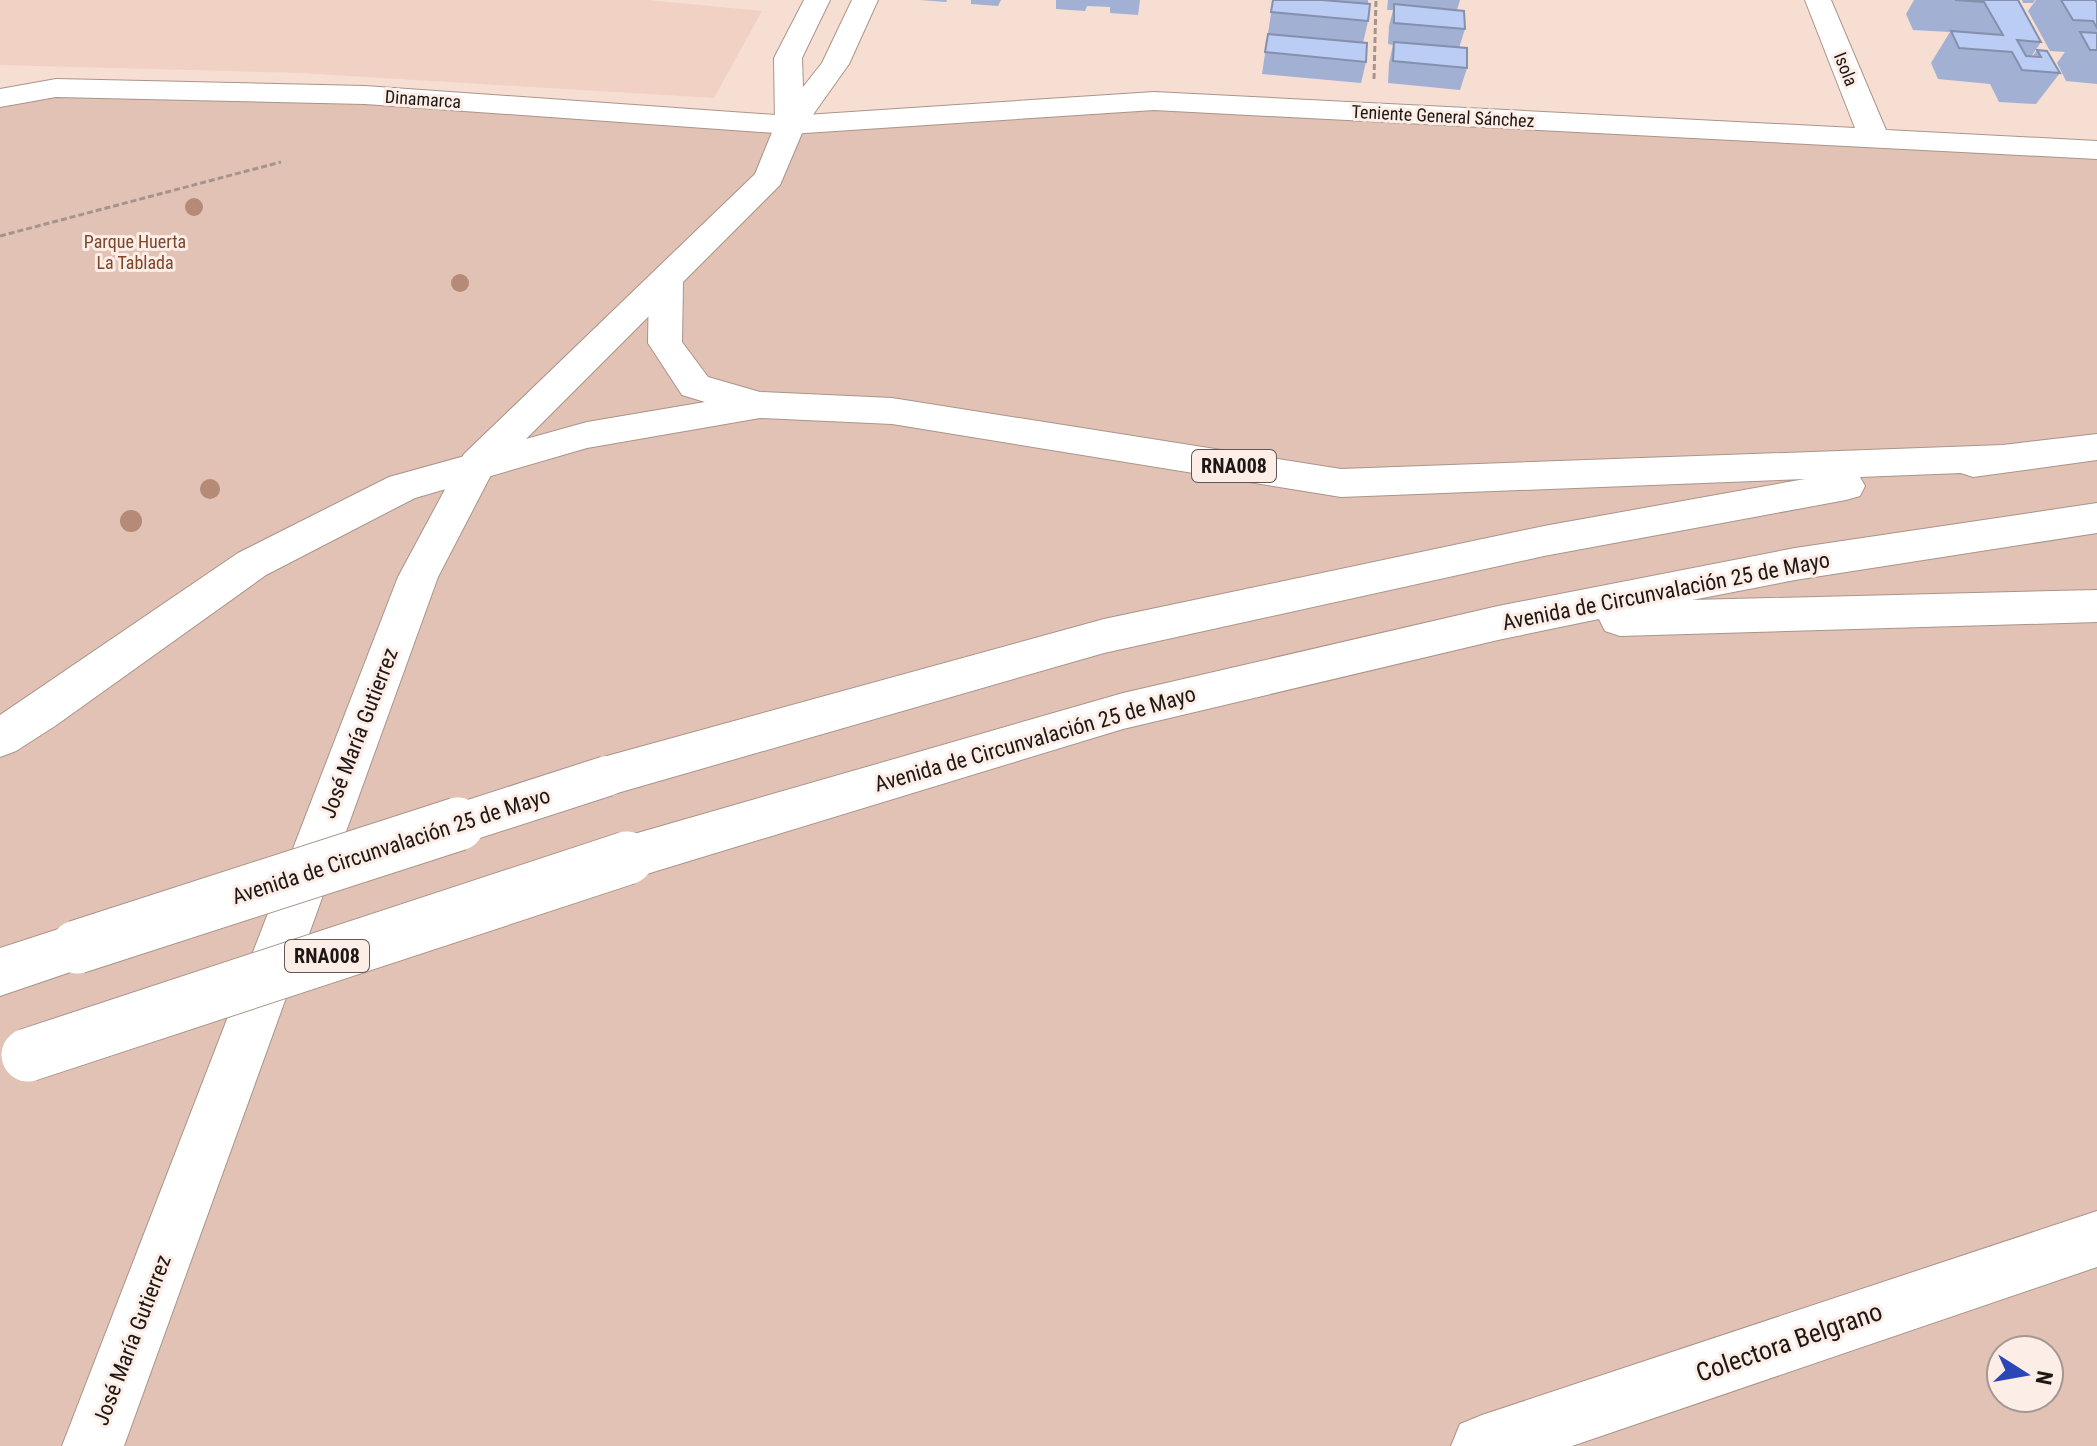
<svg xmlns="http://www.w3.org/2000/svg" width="2097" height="1446" font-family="'Roboto Condensed',sans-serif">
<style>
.built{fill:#f1d1c3}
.green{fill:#e1c2b4;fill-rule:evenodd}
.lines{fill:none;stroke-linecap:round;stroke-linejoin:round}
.minor-casing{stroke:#aa948a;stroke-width:2}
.tertiary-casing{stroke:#aa948a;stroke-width:2}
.motorway-casing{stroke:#aa948a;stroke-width:2}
.path{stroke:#a6948c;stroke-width:3;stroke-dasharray:6 3;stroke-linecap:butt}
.minor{fill:#fff;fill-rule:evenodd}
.tertiary{fill:#fff;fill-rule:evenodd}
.motorway{fill:#fff;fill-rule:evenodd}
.motorway-bridge-far1-casing{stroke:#aa948a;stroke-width:42;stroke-linecap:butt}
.motorway-bridge-casing{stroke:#aa948a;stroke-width:55;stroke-linecap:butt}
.motorway-bridge-far1{stroke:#fff;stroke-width:40}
.motorway-bridge{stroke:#fff;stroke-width:53}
.tree{fill:#b58a76}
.wall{fill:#a2b0d3}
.building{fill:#bccdf5;stroke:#8490ac;stroke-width:2}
.labels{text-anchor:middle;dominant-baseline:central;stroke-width:6;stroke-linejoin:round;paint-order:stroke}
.far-street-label{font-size:18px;fill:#1f1713;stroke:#fcede7}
.far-park-label{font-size:18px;fill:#7f4529;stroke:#fcede7}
.shield{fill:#fcede7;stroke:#615753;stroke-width:2}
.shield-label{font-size:20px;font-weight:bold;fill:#1f1713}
.street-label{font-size:22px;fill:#1f1713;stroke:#fcede7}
.near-street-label{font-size:26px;fill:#1f1713;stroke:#fcede7}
</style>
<rect width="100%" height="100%" fill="#f6ded3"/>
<path class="built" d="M0 0H648L762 11 714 98 301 73 0 65Z"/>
<path class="green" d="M56 88 790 125 1154 101 2097 150V1446H0V98ZM2001 1350H2049V1398H2001Z"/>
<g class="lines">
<g class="minor-casing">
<path id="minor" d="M1805 0H1831L1886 130 2097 141V159L1154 110 790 134 365 104 56 97 0 107V89L56 79 365 86 790 116 1154 92 1855 128Z
M2097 1211V1267L1572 1446H1451L1460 1424 1482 1415Z"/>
</g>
<g class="tertiary-casing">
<path id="tertiary" d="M804 0H830L802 58 803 87 822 63 852 0H878L849 64 805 126 780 185 492 473 438 577 124 1446H62L398 577 464 454 755 174 775 125 774 58Z"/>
</g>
<g class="motorway-casing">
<path id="motorway" d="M666 271 678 274 683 282 682 342 708 377 760 392 892 398 1341 469 2003 445 2097 434V460L1973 477 1961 473 1860 477 1865 486 1860 496 1846 500 1544 556 1104 653 607 796 591 790 584 776 591 762 607 756 1104 619 1544 526 1805 479 1341 497 892 424 760 418 587 448 415 498 266 575 55 726 16 751 0 757V715L238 553 389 477 587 422 705 402 682 395 648 343 649 282 654 274Z
M2097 503V533L1795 580 1692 600 2097 590V622L1620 636 1605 631 1599 619 1498 640 1123 729 627 880 610 873 603 858 610 843 627 836 1123 693 1498 606 1795 548Z
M77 923 94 930 102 947 94 964 0 996V948Z"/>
</g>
<path class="path" d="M1374 79 1376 0
M0 236 281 162"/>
<use href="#minor" class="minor"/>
<use href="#tertiary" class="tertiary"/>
<use href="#motorway" class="motorway"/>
<g class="motorway-bridge-far1-casing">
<path id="motorway-bridge-far1" d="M452 826 607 776"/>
</g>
<g class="motorway-bridge-casing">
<path id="motorway-bridge" d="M77 947 458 824
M28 1055 627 858"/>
</g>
<use href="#motorway-bridge-far1" class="motorway-bridge-far1"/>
<use href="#motorway-bridge" class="motorway-bridge"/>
</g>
<g class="tree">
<circle cx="194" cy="207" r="9"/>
<circle cx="460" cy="283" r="9"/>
<circle cx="210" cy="489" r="10"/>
<circle cx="131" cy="521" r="11"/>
</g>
<path class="wall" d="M920 0H947L946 2Z
M971 0H1001L998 6 971 4Z
M1056 0H1140L1138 15 1110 13V7L1087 6 1085 11 1056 9Z
M1273 0H1368V21L1363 43 1366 62 1361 83 1262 74Z
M1388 0H1460L1457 10 1465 29 1459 48 1467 68 1460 90 1388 83 1389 63 1393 45 1388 44 1389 26 1393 10H1387Z
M1914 0H2018L2041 42 2031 57H2032L2037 50 2060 73 2036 104 1999 102 1990 84 1938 79 1931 63 1950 32 1913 30 1906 14Z
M2022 0H2035L2033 3H2023Z
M2036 0H2097V84L2066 81 2057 63 2065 52 2050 51 2028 11Z"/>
<path class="building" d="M1273 0H1322L1370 4 1368 21 1271 12Z
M1955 0H2018L2041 42 2017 40 2026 56 2041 57 2037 50 2047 51 2060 73 2022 70 2012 52 1959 48 1951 31 2003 35 1984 2Z
M2061 0H2095L2097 3V28L2093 21 2073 20Z
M1394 4 1464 11 1465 29 1394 23Z
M2080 32 2097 33V50H2090Z
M1268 34 1367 43 1366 62 1265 52Z
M1394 42 1467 48V68L1393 61Z"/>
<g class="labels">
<g class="far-street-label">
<text transform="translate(1846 69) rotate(68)">Isola</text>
<text transform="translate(423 99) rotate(4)">Dinamarca</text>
<text transform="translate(1443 116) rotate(3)">Teniente General Sánchez</text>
</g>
<g class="far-park-label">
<text x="135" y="241">Parque Huerta<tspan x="135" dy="21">La Tablada</tspan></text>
</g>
<g class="shield">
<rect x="1192" y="450" width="84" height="32" rx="6"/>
<rect x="285" y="940" width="84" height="32" rx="6"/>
</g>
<g class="shield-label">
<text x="1234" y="466">RNA008</text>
<text x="327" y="956">RNA008</text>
</g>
<g class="street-label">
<text transform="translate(1666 591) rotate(-11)">Avenida de Circunvalación 25 de Mayo</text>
<text transform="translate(359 733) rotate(-69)">José María Gutierrez</text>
<text transform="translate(1035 739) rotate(-16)">Avenida de Circunvalación 25 de Mayo</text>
<text transform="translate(391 846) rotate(-18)">Avenida de Circunvalación 25 de Mayo</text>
<text transform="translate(132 1340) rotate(-69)">José María Gutierrez</text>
</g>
<g class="near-street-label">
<text transform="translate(1789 1342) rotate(-19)">Colectora Belgrano</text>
</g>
</g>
<g transform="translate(2025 1374) rotate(101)"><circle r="38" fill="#fcede7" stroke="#a49792" stroke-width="2"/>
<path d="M0-6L14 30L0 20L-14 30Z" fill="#2b47b7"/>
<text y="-12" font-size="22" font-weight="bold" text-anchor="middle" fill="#1f1713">N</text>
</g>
</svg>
